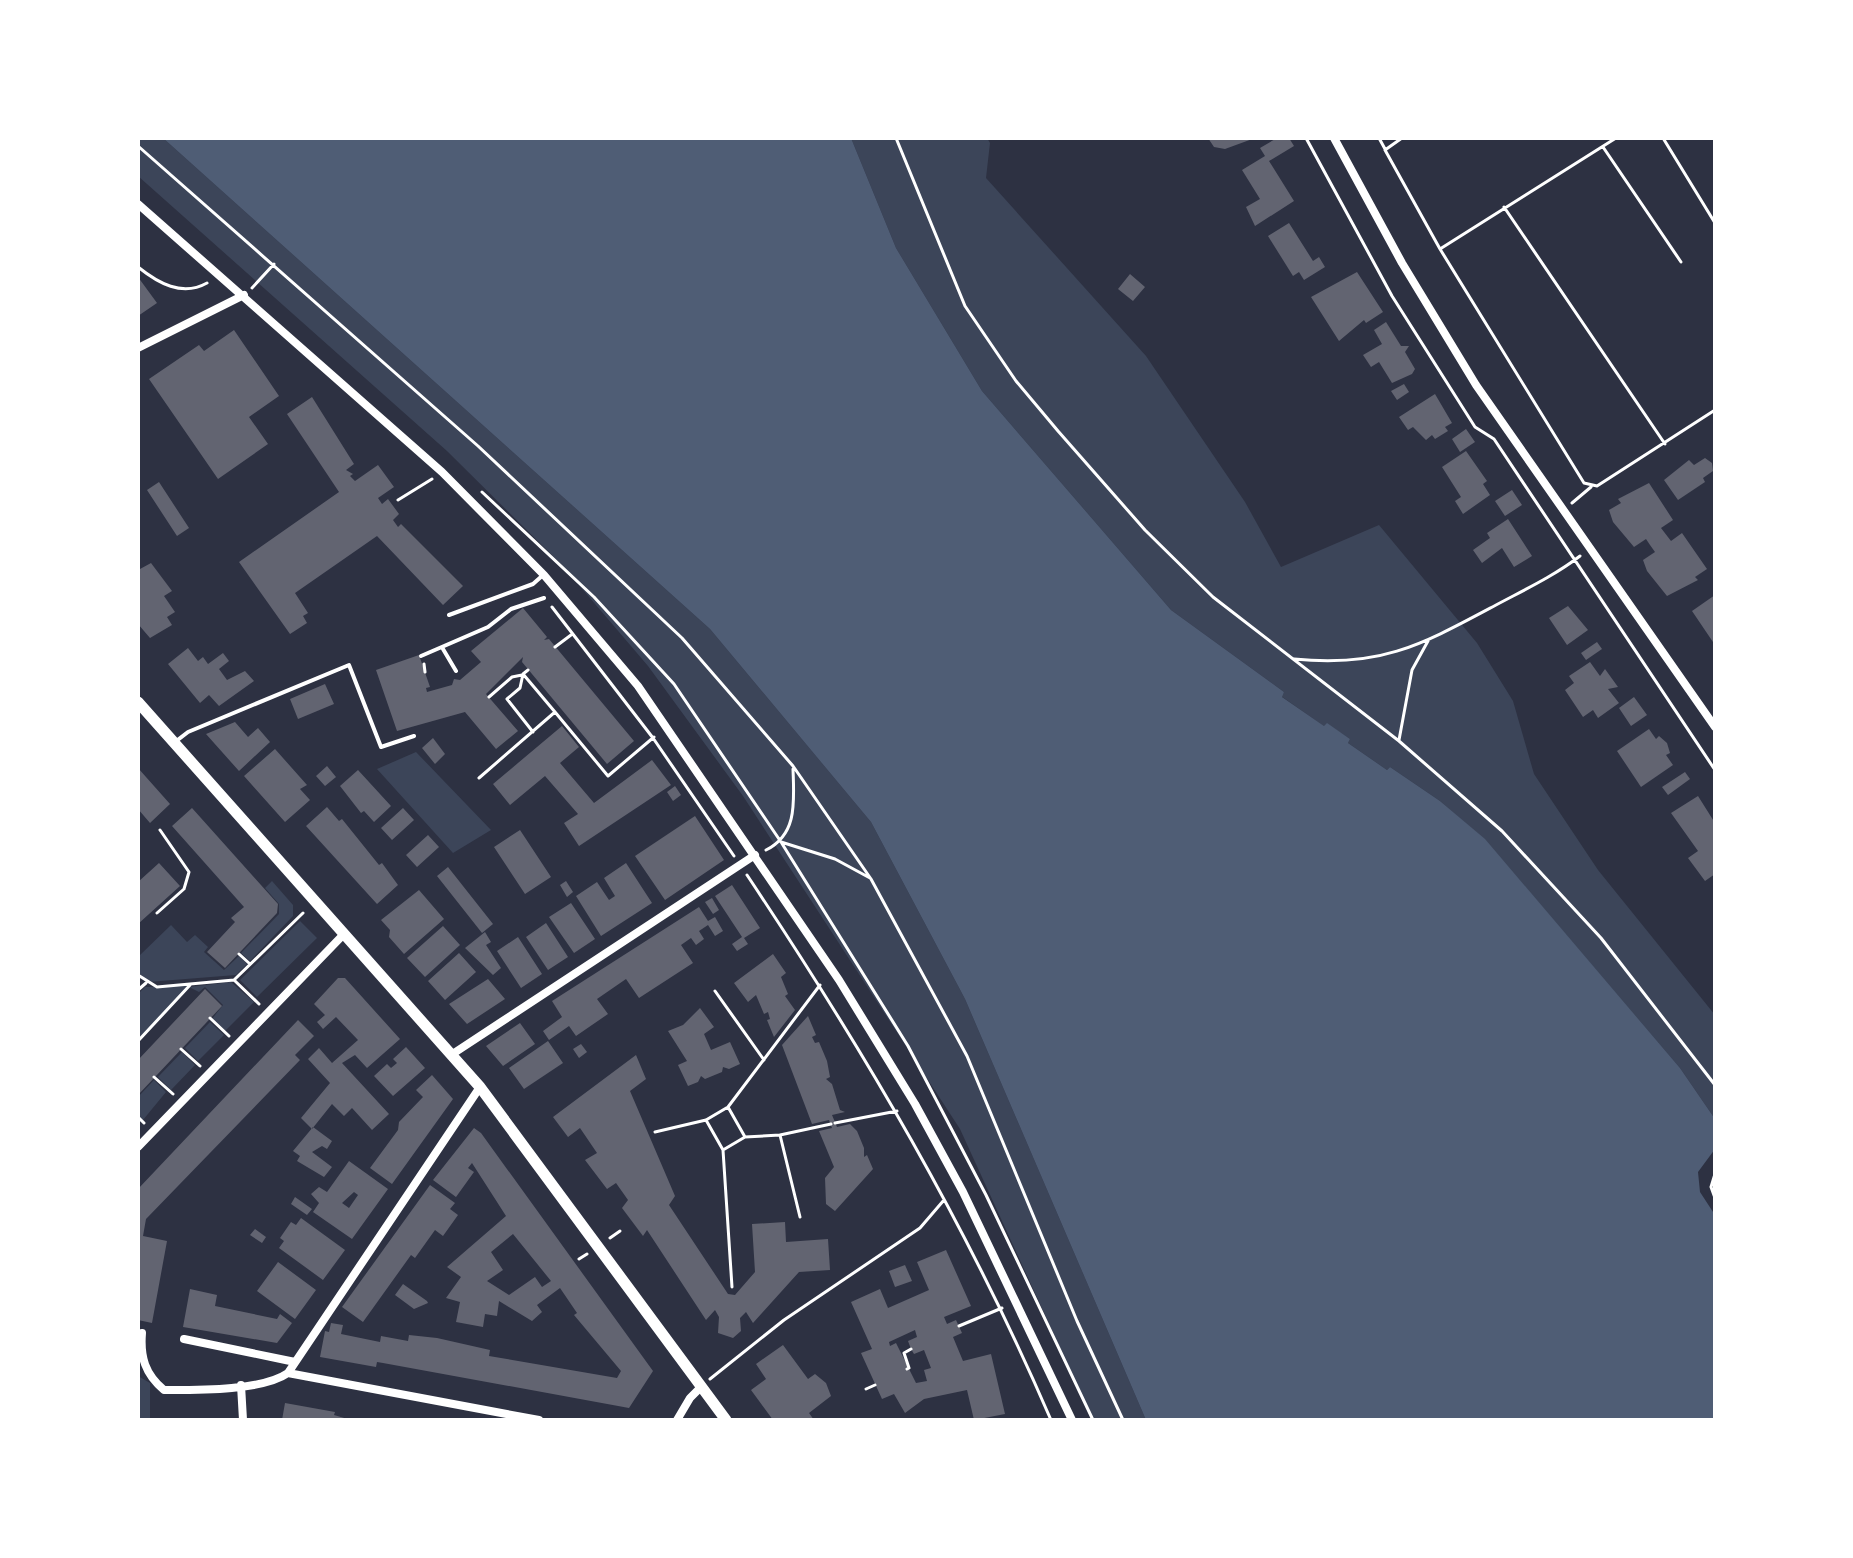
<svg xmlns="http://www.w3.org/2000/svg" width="1853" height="1558" font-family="'Space Grotesk',sans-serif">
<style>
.green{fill:#3c4559}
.water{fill:#4f5d75}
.building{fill:#626471;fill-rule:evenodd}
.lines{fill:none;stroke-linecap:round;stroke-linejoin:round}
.path{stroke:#fff;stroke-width:3}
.service{stroke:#fff;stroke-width:4}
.minor{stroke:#fff;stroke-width:8}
.tertiary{stroke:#fff;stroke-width:11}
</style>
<rect width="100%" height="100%" fill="#2d3142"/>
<path class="green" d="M138 138H163L710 629 871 822 965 999 1146 1420H1093L960 1129 743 796 648 666 561 564 447 451 138 176Z
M851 138H987L990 143 986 178 1146 356 1245 502 1281 567 1379 525 1477 643 1513 701 1534 774 1598 870 1715 1015V1119L1680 1068 1484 839 1440 801 1390 767 1387 770 1348 743 1350 739 1327 724 1325 727 1281 696 1284 692 1171 610 982 391 896 248Z
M416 752 491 830 453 853 377 769Z
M272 881 293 905V916L250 961 241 953 279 914V904L265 888Z
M300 921 317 938 257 997 240 980Z
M171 925 187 942 195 935 208 947 204 952 224 970 239 956 247 964 236 975 148 982 138 972V957Z
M231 982 254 1002 225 1031 212 1019 223 1005 205 987 199 992 189 987Z
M189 986 138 1039V994L145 987Z
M210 1022 224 1035 198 1061 185 1048Z
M182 1052 195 1065 171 1090 158 1077Z
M154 1080 166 1092 143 1120 138 1115V1097Z
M138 1376 150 1383V1420H138Z"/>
<path class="water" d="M163 138H851L896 248 982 391 1171 610 1284 692 1282 697 1324 726 1327 723 1350 739 1348 743 1387 770 1390 767 1440 801 1485 839 1680 1068 1715 1119V1149L1698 1172 1700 1192 1715 1215V1420H1146L965 999 871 822 710 629Z"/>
<path class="building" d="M1208 138H1255L1225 149 1214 147Z
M1277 138H1289L1294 146 1269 161 1294 201 1255 226 1246 207 1260 199 1242 170 1265 156 1260 148Z
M1289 223 1313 261 1319 257 1325 267 1304 280 1299 272 1293 276 1268 236Z
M1357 272 1383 312 1366 323 1364 320 1339 341 1311 297Z
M1130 274 1145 287 1133 301 1118 289Z
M138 277 157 303 138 316Z
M1386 322 1401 346H1409L1405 352 1415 369 1412 374 1392 383 1379 362 1371 367 1363 355 1382 344 1374 330Z
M234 330 279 396 249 417 268 444 218 479 149 379 199 345 204 351Z
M1404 384 1409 392 1397 400 1391 391Z
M1435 394 1452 423 1445 427 1448 431 1435 439 1432 435 1426 440 1413 427 1408 430 1399 417Z
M312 397 354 464 346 470 353 474 350 476 355 481 378 465 394 487 378 498 382 504 388 499 399 514 393 520 398 527 401 524 463 586 443 605 377 536 295 593 308 613 303 616 307 623 290 634 239 562 339 492 287 414Z
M1466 429 1475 442 1460 452 1452 439Z
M1466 451 1487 481 1483 484 1490 495 1463 514 1455 501 1461 497 1442 467Z
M1705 458 1712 463 1713 471 1703 478 1705 482 1678 500 1664 480 1689 460 1694 465Z
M159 482 189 528 177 536 147 490Z
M1649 483 1673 520 1661 528 1671 541 1682 533 1707 569 1695 577 1698 580 1667 596 1647 571 1643 560 1655 552 1650 545 1646 539 1634 547 1613 522 1609 510 1621 503 1618 499Z
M1512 490 1522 505 1505 516 1495 501Z
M1508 519 1532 556 1514 567 1502 548 1482 563 1473 550 1490 538 1487 533Z
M151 563 172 591 164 596 175 612 167 617 172 625 150 638 138 624V579L140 569Z
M1715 595V645L1692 611Z
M1568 606 1588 630 1567 645 1549 618Z
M523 608 547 637 544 640 549 639 634 741 607 764 522 662 523 657 486 694 518 731 496 749 465 712 397 731 376 670 419 655 430 687 426 688 427 692 452 685 454 679 460 680 481 662 471 651Z
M1597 642 1602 649 1586 660 1581 653Z
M188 648 198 661 203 657 208 664 223 653 229 661 219 669 227 680 245 671 254 681 219 706 209 695 200 703 168 664Z
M1590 662 1600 676 1605 669 1618 687 1608 689 1619 703 1598 718 1593 710 1583 717 1565 690 1574 683 1569 676Z
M325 684 334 704 298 719 290 699Z
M1634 697 1647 715 1631 726 1619 708Z
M235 722 248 737 258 728 270 742 239 771 206 734Z
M562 726 579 747 560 763 594 803 652 760 671 785 579 846 564 823 578 814 545 776 510 805 493 784Z
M1649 729 1656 739 1659 736 1667 743 1670 753 1666 755 1673 765 1641 787 1617 751Z
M433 738 445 754 435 764 422 748Z
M275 749 307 785 300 789 310 800 285 822 244 776Z
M327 766 336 777 325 786 316 776Z
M138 768 170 804 150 823 138 809Z
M358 770 391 806 374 822 364 811 361 813 340 786Z
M1685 772 1690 779 1668 795 1662 787Z
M675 786 681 795 673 801 667 792Z
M1698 796 1715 823V874L1705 881 1688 858 1698 851 1671 813Z
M327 807 339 821 342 819 379 865 382 863 398 885 377 904 306 826Z
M192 808 278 904 277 913 225 968 207 952 235 922 231 918 244 907 172 826Z
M403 808 414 820 392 840 381 828Z
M695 816 724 860 665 900 635 856Z
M520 830 551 877 525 894 494 847Z
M428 835 439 847 417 867 406 855Z
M159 863 180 886 138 924V882Z
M626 863 652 903 601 936 576 896 597 882 609 900 615 896 604 878Z
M448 867 493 924 482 933 437 876Z
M566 881 573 892 567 897 560 885Z
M732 885 760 928 744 938 748 944 737 951 732 944 742 937 715 896Z
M419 890 444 919 404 954 389 937 390 930 381 920Z
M712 898 719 910 713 914 705 902Z
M571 903 595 939 574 953 549 917Z
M699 907 708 921 715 917 723 931 715 936 708 925 699 931 704 939 696 945 691 938 681 945 693 963 639 998 626 979 597 999 608 1014 576 1036 569 1026 549 1040 543 1031 562 1017 552 1001Z
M546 923 568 957 548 970 526 937Z
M443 926 460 945 425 977 407 958Z
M485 932 491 942 486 945 501 968 493 975 465 948Z
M518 937 542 974 521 988 497 951Z
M459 953 476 972 445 1000 428 981Z
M773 954 786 973 781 977 788 994 785 996 795 1010 774 1037 767 1020 770 1019 768 1012 764 1014 756 995 748 1002 734 983Z
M338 978H345L400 1039 367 1068 355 1055 342 1063 389 1114 372 1130 352 1108 344 1116 332 1104 312 1129 301 1118 330 1083 308 1059 319 1048 332 1063 358 1040 336 1017 323 1029 317 1022 325 1015 314 1004Z
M488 979 505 999 467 1024 449 1004Z
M205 989 222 1006 138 1095V1060Z
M700 1008 714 1027 704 1034 711 1050 730 1042 740 1064 729 1069 723 1067 722 1072 705 1079 701 1076 698 1082 688 1086 678 1065 687 1061 668 1031 683 1025Z
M808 1016 816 1035 812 1037 815 1043 819 1042 827 1061 830 1077 826 1079 832 1084 840 1110 845 1112 832 1115 837 1127 850 1124 857 1131 864 1148V1157L867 1155 873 1169 835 1211 826 1204 825 1178 834 1167 819 1131 832 1128 829 1120 812 1124 782 1045Z
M298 1020 314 1036 295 1055 300 1060 146 1219 143 1236 167 1241 152 1323 138 1320V1189Z
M520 1023 535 1044 503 1066 486 1046Z
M548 1041 563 1063 524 1089 509 1068Z
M581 1044 587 1052 579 1058 573 1049Z
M406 1047 425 1068 393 1096 374 1076 387 1064 391 1068 397 1063 393 1059Z
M636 1055 646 1079 630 1091 675 1196 669 1205 728 1294 735 1295 755 1272 752 1224 785 1222 786 1242 828 1239 830 1270 799 1272 753 1323 746 1312 740 1318 741 1331 733 1338 718 1333 719 1317 715 1310 706 1320 647 1230 643 1236 622 1208 628 1200 616 1183 607 1189 585 1160 597 1153 580 1128 568 1137 553 1117Z
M432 1075 453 1099 392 1184 370 1168 398 1130 399 1122 423 1097 416 1090Z
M313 1127 332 1141 327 1149 322 1146 312 1152 332 1167 324 1177 297 1161 300 1156 293 1151Z
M474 1128 481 1133 653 1371 629 1408 383 1363 377 1362 376 1367 320 1357 325 1331 329 1332 331 1323 343 1325 341 1334 380 1342 381 1336 408 1341 409 1335 437 1338 490 1350 489 1356 617 1378 621 1371 574 1315 577 1313 560 1288 537 1305 542 1312 532 1321 499 1301 497 1316 485 1314 483 1327 456 1322 460 1302 446 1298 461 1277 447 1267 506 1216 472 1163 468 1168 474 1172 456 1197 433 1180ZM513 1234 551 1281 542 1287 535 1277 509 1295 487 1281 503 1270 491 1252Z
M349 1161 388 1189 352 1239 313 1212 319 1203 311 1194 319 1187 327 1192ZM354 1192 358 1195 349 1208 342 1203Z
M430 1185 455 1203 450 1209 458 1215 443 1236 435 1230 415 1258 411 1255 363 1322 342 1307Z
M295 1197 312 1209 307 1215 291 1204Z
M301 1218 345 1250 323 1280 279 1248 284 1241 280 1238 291 1222 296 1225Z
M255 1229 266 1237 262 1243 250 1235Z
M946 1250 971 1306 944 1317 947 1324 956 1320 962 1333 953 1337 963 1361 991 1354 1005 1414 974 1420 967 1390 924 1399 905 1413 894 1394 882 1399 861 1353 872 1349 851 1302 880 1289 888 1308 929 1290 917 1262ZM915 1330 917 1337 908 1341 911 1349 914 1354 924 1350 931 1368 924 1370 927 1381 916 1383 896 1343 890 1346 889 1342Z
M278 1262 316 1290 295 1319 257 1291Z
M905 1265 912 1281 895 1287 889 1271Z
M403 1284 427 1301 428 1303 414 1309 395 1295Z
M190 1289 217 1295 215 1306 277 1319 280 1314 292 1323 277 1343 183 1327Z
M783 1345 808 1379 815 1374 826 1383 831 1396 809 1413 814 1420H773L751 1390 766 1379 756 1364Z
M285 1403 335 1412 334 1415 351 1420H282Z"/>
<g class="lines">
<path class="path" d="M896 138 965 306 1016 381 1058 431 1145 530 1213 597 1399 741 1502 831 1601 938 1715 1085
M1306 138 1392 296 1475 427 1494 439 1715 770
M1379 138 1385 149
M1402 138 1385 150 1440 249 1584 483 1597 486 1715 410
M1663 138 1715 223
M138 146 478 446 682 638 793 766 871 879 967 1056 1077 1321 1123 1420
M1603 147 1681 262
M1504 207 1665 444
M1440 249 1616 138
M138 267C158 283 182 297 207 283
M252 288 274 264
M482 492 594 597 674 684 781 842 908 1046 986 1195 1093 1420
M398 500 432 479
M1572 503 1591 487
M552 607 653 738 734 856
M555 647 571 635
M1294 659C1381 668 1421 645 1496 605 1524 590 1554 576 1580 556
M424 664 425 672
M528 670 523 674 555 712
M523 674 520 688 507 699 533 732
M489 697 512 677 522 675
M1399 740 1412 670 1428 641
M479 778 555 712 608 776 654 737
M781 842 835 859 870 878
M766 850C798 834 794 801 793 769
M747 875C865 1052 967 1225 1051 1420
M157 913 184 889 189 872 160 830
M239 954 250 964
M138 975 157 987 234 980 259 1004
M234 980 303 913
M138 990 146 983
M715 991 764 1060
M210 1018 229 1036
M138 1041 191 984
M181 1049 200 1066
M154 1077 173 1094
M728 1107 745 1137
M138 1117 144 1123
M706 1120 723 1150 732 1287
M835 1123 897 1111
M655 1132 706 1120 728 1107 820 985
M780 1135 831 1124
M723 1150 745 1137 780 1135 800 1217
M1715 1174 1711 1187 1715 1198
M610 1238 620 1231
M579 1259 587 1254
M959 1326 1002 1308
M907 1369 909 1368 904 1353 911 1349
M710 1379 784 1320 920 1228 944 1200
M866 1389 875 1385"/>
<path class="service" d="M449 615 533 584 542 576
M443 649 456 671
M421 656 488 627 511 609 544 598
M175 742 188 732 349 665 381 747 414 736"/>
<path class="minor" d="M1334 138 1402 263 1476 385 1715 727
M138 204 442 472 544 575 638 686 839 980 915 1104 963 1192 1072 1420
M138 348 244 295
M451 1055 755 855
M138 1147 343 935
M142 1333C140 1357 145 1374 164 1390 196 1390 262 1391 288 1373L539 1420
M184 1339 295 1362
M288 1373 480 1087
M241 1385 243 1420
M677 1420 690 1398 702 1386"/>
<path class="tertiary" d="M138 702 480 1087 726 1420"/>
</g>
<rect width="1853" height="1558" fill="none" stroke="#ffffff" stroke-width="280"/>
</svg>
